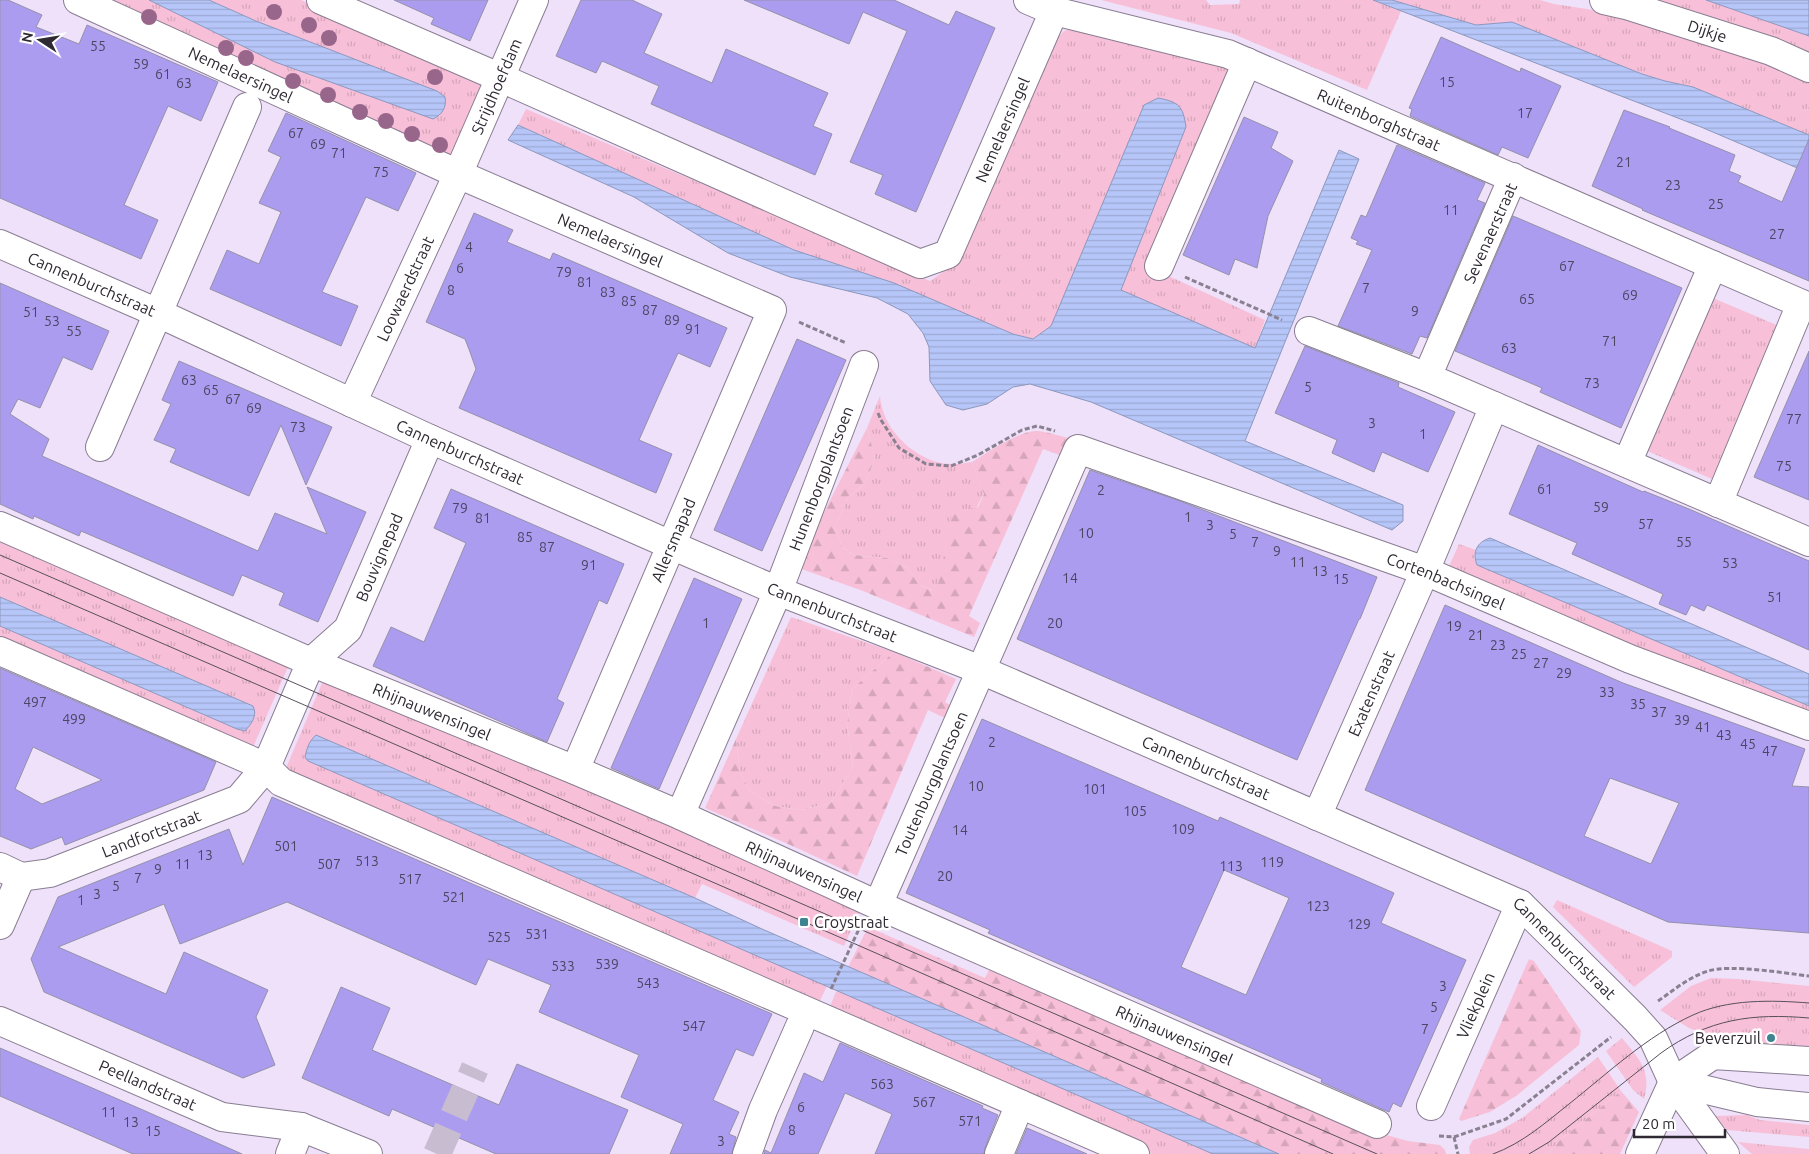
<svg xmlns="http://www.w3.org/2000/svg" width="1809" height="1154" font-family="Ubuntu,sans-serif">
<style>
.grass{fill:url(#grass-tufts)}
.forest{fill:url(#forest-firs)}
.water{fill:url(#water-rules);stroke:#8d97bd}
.building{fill:#ab9cf0;stroke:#9491a9;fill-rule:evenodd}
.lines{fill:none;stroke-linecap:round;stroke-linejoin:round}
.minor-tunnel{stroke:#c8bcd1;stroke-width:28;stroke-dasharray:28 14;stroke-linecap:butt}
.minor-casing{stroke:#897d92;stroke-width:30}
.path{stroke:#898091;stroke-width:3;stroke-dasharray:5 2.5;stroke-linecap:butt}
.minor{stroke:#fff;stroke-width:28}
.tram{stroke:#57505d;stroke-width:1}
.tree{fill:#98658b}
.poi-dot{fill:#3e8390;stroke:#fff;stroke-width:2}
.labels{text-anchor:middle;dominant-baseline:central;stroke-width:5;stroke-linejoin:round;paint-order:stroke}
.number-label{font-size:14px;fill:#4d4662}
.street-label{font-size:16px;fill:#2e2932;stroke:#fff}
.poi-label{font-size:16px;fill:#2e2932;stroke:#fff;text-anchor:start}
</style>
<defs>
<pattern id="grass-tufts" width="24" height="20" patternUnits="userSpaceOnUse" patternTransform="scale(1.25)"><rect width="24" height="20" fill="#f8c0d8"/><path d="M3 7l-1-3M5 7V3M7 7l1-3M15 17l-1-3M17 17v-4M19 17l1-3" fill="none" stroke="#d5a5ba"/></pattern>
<pattern id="forest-firs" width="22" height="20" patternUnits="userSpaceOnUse" patternTransform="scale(1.25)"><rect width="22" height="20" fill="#f8c0d8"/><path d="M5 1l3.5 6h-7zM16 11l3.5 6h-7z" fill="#d5a5ba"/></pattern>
<pattern id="water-rules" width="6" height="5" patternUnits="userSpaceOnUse" patternTransform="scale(1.25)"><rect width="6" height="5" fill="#b6c6f8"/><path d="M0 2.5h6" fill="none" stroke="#9daad5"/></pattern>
</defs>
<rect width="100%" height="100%" fill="#eee1f9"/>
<path class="grass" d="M94 0H149L275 62 256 21 209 0H301L485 80 450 160Z
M1101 0H1206L1210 5 1239 4 1240 0H1373L1401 11 1367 90 1231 33Z
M1392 0H1540L1554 4 1640 17 1809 78V135L1693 87 1665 81 1642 74 1512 22 1476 25Z
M1645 0H1706L1809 36V54Z
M1076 27 1235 70 1151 268 1265 320 1255 348 1120 290 1186 127 1051 326 1033 339 1013 334 794 250 518 125 526 109 930 281 957 262 1055 40 1064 31Z
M1713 298 1779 326 1712 479 1645 450Z
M880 396C882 427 910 456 941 463 951 465 961 464 972 462L984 493 939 582 933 590 919 585 908 568 887 558 854 555 842 547 835 527 848 498 866 483 875 457 867 428Z
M0 533 291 660 251 752 0 643V626L237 729 253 706 0 597Z
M1459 544 1476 550 1474 558 1477 565 1809 706V717L1447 571Z
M791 617 894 652 852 689 847 724 853 766 831 803 800 810 775 806 751 792 740 773 736 739Z
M325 676 862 906 844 946 702 884 695 898 308 761 827 986 817 1007 283 775Z
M1557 900 1672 951V957L1634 987 1553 907Z
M1711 978 1738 979 1809 986V1048L1732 1040 1706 1035 1689 1028 1660 1010 1691 986Z
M837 990 1213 1154H1152L827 1013Z
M1622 1038C1639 1059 1652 1070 1644 1099L1633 1090 1606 1051Z
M1598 1057 1621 1091 1559 1141 1548 1154H1470L1469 1147 1473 1140 1495 1133 1522 1118Z
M1747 1115 1760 1120 1809 1125V1137L1727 1130 1714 1116Z
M1738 1142 1809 1149V1154H1752Z"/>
<path class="forest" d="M867 428 875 457 866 483 848 498 835 527 842 547 854 555 887 558 908 568 919 585 932 590 939 582 952 512 978 507 984 494 972 462C986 453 1022 429 1038 431 1049 432 1059 436 1069 438L1062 456 1043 449 969 616 980 623 974 637 863 591 796 567Z
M894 652 956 679 945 702 953 707 947 719 928 710 857 876 797 848 705 808 736 739 740 773 751 792 775 806 800 810 831 803 853 766 847 724 852 689Z
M868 927 985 978 992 964 1376 1132 1408 1141 1440 1145 1445 1150 1446 1154H1279L848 967Z
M1529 959 1534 961 1581 1031 1579 1045 1516 1096 1490 1112 1461 1121 1459 1119Z
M1621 1091 1639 1112 1620 1154H1548L1559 1141Z"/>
<path class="water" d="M149 0H209L256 21 437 91 445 97C447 107 442 115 433 119L275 62Z
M1373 0H1392L1476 25 1512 22 1642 74 1665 81 1693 87 1809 135V173L1701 127Z
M1706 0H1809V36Z
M1158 98C1179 102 1183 106 1186 127L1121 290 1255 348 1339 150 1359 159 1245 441 1403 505V521L1392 530 1091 402 1030 384 1013 387 987 404 963 410 946 405 930 381 929 347 923 333 908 314 877 298 790 277 728 253 634 197 508 140 518 125 794 250 894 283 1013 334 1033 339 1051 326 1144 105Z
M1490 538 1809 674V706L1477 565C1472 552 1477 542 1490 538Z
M0 597 253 706C258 716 251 724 245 731L237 729 0 626Z
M316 735 695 898 762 929 1279 1154H1213L308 761 305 757C307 748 309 741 316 735Z"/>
<path class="building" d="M0 0H8L42 15 36 27 79 44 87 25 218 82 201 121 168 106 124 205 158 220 141 259 0 198Z
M394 0H488L470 41 431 24 434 18Z
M581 0H632L662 14 644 53 712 83 726 49 828 93 813 126 832 134 815 175 651 104 659 86 602 61 596 73 556 56Z
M744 0H894L949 25 956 11 995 28 916 212 875 194 883 175 850 162 907 31 863 12 849 44Z
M1441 37 1520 72 1521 68 1561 86 1528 158 1502 147 1498 155 1410 116 1412 109 1409 108Z
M1624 110 1670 127 1669 128 1735 155 1729 171 1741 176 1738 182 1782 202 1809 139V281L1642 210 1643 209 1592 186Z
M286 113 416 173 398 211 366 197 322 292 358 306 341 346 210 289 227 250 259 264 281 212 259 203 281 157 268 151Z
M1244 117 1278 132 1271 148 1293 161 1268 216 1257 268 1235 259 1229 275 1183 255Z
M1397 145 1485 183 1477 200 1485 203 1427 338 1420 336 1412 354 1338 326 1372 250 1356 244 1358 241 1351 238 1361 215 1366 217Z
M474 213 513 230 507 242 550 260 553 253 727 328 710 367 678 353 662 388 639 440 672 454 656 493 459 408 476 369 470 352 465 339 426 322Z
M1513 216 1682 288 1621 428 1540 392 1542 388 1455 351Z
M0 283 109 331 92 370 63 357 40 408 18 399 10 414 49 439 42 456 258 551 275 513 327 534 307 487 366 512 318 622 279 605 284 593 242 575 233 596 81 531 79 536 34 516 33 519 0 504Z
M797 339 846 360 762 551 714 530Z
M1305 346 1399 383 1398 387 1455 412 1428 472 1382 452 1374 472 1332 453 1337 440 1275 413Z
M1809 351V500L1754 477Z
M179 361 332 427 306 485 281 425 249 496 170 462 176 449 154 440 171 404 162 400Z
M1538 445 1643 492 1644 491 1689 509 1809 561V650L1707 605 1704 611 1691 605 1686 615 1659 604 1663 594 1572 554 1577 543 1509 514Z
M1090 470 1180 501 1377 577 1360 619H1359L1297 760 1017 639Z
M451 489 624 564 607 604 599 600 557 699 564 703 547 742 373 666 391 627 424 642 466 543 434 528Z
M694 578 742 599 659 789 611 768Z
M1445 605 1623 683 1805 749 1792 786 1809 787V933L1668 922 1365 790ZM1610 778 1679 803 1651 864 1584 836Z
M0 668 216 762 204 790 65 845 62 837 31 849 0 836ZM33 747 102 780 42 804 15 789Z
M982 719 1218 821 1220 817 1394 893 1381 923 1466 960 1401 1107 1393 1103 1389 1112 1384 1110 1321 1082 1322 1079 988 933 990 930 906 893ZM1224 870 1289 898 1246 995 1181 967Z
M272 797 772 1014 753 1056 736 1049 713 1100 739 1112 729 1134 736 1137 732 1154H670L683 1124 621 1097 639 1055 539 1012 551 985 488 959 476 985 287 902 180 944 164 904 58 947 166 994 184 952 268 990 256 1017 275 1065 243 1078 44 992 31 959 58 897 229 829 243 865Z
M341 987 390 1008 372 1050 499 1105 517 1064 628 1110 609 1154H496L392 1109 389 1116 302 1078Z
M840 1043 983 1106 982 1108 998 1115 985 1148 984 1154H875L892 1114 845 1093 818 1154H764L765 1150 771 1153 804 1073 823 1082Z
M0 1048 143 1110 242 1154H133L0 1096Z
M1027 1128 1087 1154H1016Z"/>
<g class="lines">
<path class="minor-tunnel" d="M437 1154 475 1068"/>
<g class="minor-casing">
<g id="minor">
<path id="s1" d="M78 0 458 174 772 310 575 770"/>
<path id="s2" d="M321 0 501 78 920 264 948 254 1054 11"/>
<path id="s3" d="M1028 0 1054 11 1228 54 1809 307"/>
<path id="s4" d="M1604 0 1626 5 1771 51 1809 68"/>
<path d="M1513 177 1427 377 1809 542"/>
<path id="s5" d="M0 244 158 313 430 439 671 545 778 591 981 670 1520 904 1635 1018 1653 1038 1673 1082 1725 1154"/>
<path d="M1159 266 1247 62"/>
<path d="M1309 331 1427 377"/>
<path id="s6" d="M352 403 458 174 534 0"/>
<path d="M100 447 247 107"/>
<path d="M1627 463 1713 265"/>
<path d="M1718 503 1801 304"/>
<path id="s7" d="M0 526 311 662 575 770 680 815 871 902 1377 1124"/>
<path d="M0 651 266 767 281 782 1135 1154"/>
<path id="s8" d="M680 815 778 591 864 365"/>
<path id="s9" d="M1317 816 1425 571 1494 406"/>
<path d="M0 867 21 877"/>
<path id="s10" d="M21 877 50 873 239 799 266 767 311 662 348 629 430 439"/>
<path id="s11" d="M881 898 1078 449 1425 571 1630 659 1809 726"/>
<path d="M0 925 21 877"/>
<path id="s12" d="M0 1021 222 1117 301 1127 368 1154"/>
<path d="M1673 1082 1713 1055 1809 1061"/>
<path d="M1673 1082 1757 1102 1809 1107"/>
<path id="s13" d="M1431 1106 1520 904"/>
<path d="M290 1154 301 1127"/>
<path d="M747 1154 763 1110 800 1026"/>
<path d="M999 1154 1020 1104"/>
<path d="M1640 1154 1673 1082"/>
</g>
</g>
<path class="path" d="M1185 277 1282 320
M799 322 846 343
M878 413 881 420 899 448 926 464 951 466 978 455 1022 430 1037 426 1055 431
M831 989 859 929
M1658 1001C1674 990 1689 977 1708 971 1731 964 1784 973 1809 976
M1439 1136 1454 1137 1506 1119 1611 1037
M1454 1137 1458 1154"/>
<use href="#minor" class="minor"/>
<path class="tram" d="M0 555 1377 1154
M0 573 853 943 1333 1154
M1493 1154C1523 1143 1545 1123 1569 1104 1608 1073 1647 1036 1693 1015 1728 999 1771 1000 1809 1003
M1529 1154 1549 1142 1661 1053C1708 1019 1752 1013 1809 1018"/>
</g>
<g class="tree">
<circle cx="274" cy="12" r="8"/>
<circle cx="149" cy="17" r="8"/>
<circle cx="309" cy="25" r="8"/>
<circle cx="329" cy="38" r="8"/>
<circle cx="226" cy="48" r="8"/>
<circle cx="246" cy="58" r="8"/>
<circle cx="435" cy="77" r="8"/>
<circle cx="293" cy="81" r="8"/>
<circle cx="328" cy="95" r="8"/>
<circle cx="360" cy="112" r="8"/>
<circle cx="386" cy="121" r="8"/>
<circle cx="412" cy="134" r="8"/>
<circle cx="440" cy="145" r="8"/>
</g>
<g class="poi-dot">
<rect x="799" y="917" width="10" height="10" rx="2.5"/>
<circle cx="1771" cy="1038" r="5"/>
</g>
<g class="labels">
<g class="number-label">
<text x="98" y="46">55</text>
<text x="141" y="64">59</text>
<text x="163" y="74">61</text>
<text x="1447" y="82">15</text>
<text x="184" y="83">63</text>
<text x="1525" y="113">17</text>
<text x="296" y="133">67</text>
<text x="318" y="144">69</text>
<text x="339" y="153">71</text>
<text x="1624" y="162">21</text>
<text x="381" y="172">75</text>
<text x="1673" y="185">23</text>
<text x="1716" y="204">25</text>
<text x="1451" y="210">11</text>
<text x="1777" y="234">27</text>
<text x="469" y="247">4</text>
<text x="1567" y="266">67</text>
<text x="460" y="268">6</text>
<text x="564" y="272">79</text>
<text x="585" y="282">81</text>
<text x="1366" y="288">7</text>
<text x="451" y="290">8</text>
<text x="608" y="292">83</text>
<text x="1630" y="295">69</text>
<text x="1527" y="299">65</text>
<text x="629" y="301">85</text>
<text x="650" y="310">87</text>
<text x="1415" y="311">9</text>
<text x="31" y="312">51</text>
<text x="672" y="320">89</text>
<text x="52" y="321">53</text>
<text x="693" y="329">91</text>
<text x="74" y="331">55</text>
<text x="1610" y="341">71</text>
<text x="1509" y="348">63</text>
<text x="189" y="380">63</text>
<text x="1592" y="383">73</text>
<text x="1308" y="387">5</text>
<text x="211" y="390">65</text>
<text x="233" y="399">67</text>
<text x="254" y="408">69</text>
<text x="1794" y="419">77</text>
<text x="1372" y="423">3</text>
<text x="298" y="427">73</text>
<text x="1423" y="434">1</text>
<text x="1784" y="466">75</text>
<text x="1545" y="489">61</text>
<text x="1101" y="490">2</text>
<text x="1601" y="507">59</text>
<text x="460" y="508">79</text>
<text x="1188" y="517">1</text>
<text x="483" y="518">81</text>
<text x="1646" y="524">57</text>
<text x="1210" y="525">3</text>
<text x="1086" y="533">10</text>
<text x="1233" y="534">5</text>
<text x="525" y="537">85</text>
<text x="1255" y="542">7</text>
<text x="1684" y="542">55</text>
<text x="547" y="547">87</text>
<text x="1277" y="551">9</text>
<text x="1298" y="562">11</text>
<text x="1730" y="563">53</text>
<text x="589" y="565">91</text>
<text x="1320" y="571">13</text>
<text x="1070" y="578">14</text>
<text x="1341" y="579">15</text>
<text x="1775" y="597">51</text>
<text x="706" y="623">1</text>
<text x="1055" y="623">20</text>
<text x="1454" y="626">19</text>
<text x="1476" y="635">21</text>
<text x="1498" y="645">23</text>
<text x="1519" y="654">25</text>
<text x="1541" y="663">27</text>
<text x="1564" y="673">29</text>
<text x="1607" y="692">33</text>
<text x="35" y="702">497</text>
<text x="1638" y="704">35</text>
<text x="1659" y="712">37</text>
<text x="74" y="719">499</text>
<text x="1682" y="720">39</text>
<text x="1703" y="727">41</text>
<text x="1724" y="735">43</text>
<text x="992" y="742">2</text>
<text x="1748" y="744">45</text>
<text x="1770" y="751">47</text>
<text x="976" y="786">10</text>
<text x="1095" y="789">101</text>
<text x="1135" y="811">105</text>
<text x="1183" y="829">109</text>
<text x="960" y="830">14</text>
<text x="286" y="846">501</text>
<text x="205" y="855">13</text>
<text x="367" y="861">513</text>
<text x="1272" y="862">119</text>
<text x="183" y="864">11</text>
<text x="329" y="864">507</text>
<text x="1231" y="866">113</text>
<text x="158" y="869">9</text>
<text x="945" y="876">20</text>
<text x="138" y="878">7</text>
<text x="410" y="879">517</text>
<text x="116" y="886">5</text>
<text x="97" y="894">3</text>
<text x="454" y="897">521</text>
<text x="81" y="900">1</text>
<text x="1318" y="906">123</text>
<text x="1359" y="924">129</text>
<text x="537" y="934">531</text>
<text x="499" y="937">525</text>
<text x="607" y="964">539</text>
<text x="563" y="966">533</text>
<text x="648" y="983">543</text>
<text x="1443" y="986">3</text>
<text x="1434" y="1007">5</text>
<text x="694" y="1026">547</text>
<text x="1425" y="1029">7</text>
<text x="882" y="1084">563</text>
<text x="924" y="1102">567</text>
<text x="801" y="1107">6</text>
<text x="109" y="1112">11</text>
<text x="970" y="1121">571</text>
<text x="131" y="1122">13</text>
<text x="792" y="1130">8</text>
<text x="153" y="1131">15</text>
<text x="721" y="1141">3</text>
</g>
<g class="street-label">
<text stroke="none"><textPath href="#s4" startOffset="108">Dijkje</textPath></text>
<text stroke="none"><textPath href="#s1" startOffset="179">Nemelaersingel</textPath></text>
<text stroke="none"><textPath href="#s6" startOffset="348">Strijdhoefdam</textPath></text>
<text stroke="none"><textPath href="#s3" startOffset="372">Ruitenborghstraat</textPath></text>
<text stroke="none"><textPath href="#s2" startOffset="820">Nemelaersingel</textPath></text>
<text transform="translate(1490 233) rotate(-66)">Sevenaerstraat</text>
<text stroke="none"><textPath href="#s1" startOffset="584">Nemelaersingel</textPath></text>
<text stroke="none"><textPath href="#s5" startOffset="100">Cannenburchstraat</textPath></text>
<text stroke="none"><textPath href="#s6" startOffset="126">Loowaerdstraat</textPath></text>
<text stroke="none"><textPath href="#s5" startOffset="505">Cannenburchstraat</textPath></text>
<text stroke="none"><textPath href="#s8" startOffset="365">Hunenborgplantsoen</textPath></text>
<text transform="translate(673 540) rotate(-67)">Allersmapad</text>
<text stroke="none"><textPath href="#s10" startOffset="516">Bouvignepad</textPath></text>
<text stroke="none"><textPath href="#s11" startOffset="881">Cortenbachsingel</textPath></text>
<text stroke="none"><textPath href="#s5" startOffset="910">Cannenburchstraat</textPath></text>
<text stroke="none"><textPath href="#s9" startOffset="134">Exatenstraat</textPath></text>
<text stroke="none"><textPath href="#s7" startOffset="470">Rhijnauwensingel</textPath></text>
<text stroke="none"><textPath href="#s5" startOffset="1315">Cannenburchstraat</textPath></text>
<text stroke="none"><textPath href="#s11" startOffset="125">Toutenburgplantsoen</textPath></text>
<text stroke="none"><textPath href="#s10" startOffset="138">Landfortstraat</textPath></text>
<text stroke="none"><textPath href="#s7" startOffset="875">Rhijnauwensingel</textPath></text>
<text stroke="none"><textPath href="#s5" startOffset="1720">Cannenburchstraat</textPath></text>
<text stroke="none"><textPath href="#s13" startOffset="110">Vliekplein</textPath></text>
<text stroke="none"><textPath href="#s7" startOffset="1280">Rhijnauwensingel</textPath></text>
<text stroke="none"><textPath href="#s12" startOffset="161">Peellandstraat</textPath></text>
</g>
<g class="poi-label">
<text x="814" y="922">Croystraat</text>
<text x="1761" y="1038" text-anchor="end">Beverzuil</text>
</g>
</g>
<g transform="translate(40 40) rotate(282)" stroke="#ffffff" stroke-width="4" paint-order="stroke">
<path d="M0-4L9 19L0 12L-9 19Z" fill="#2e2932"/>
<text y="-8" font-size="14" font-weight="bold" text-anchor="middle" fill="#2e2932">N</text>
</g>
<path d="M1634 1129v8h91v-8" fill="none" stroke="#2e2932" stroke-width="2.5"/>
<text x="1642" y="1129" font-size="15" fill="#2e2932" stroke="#ffffff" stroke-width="4" paint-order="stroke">20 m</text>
</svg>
